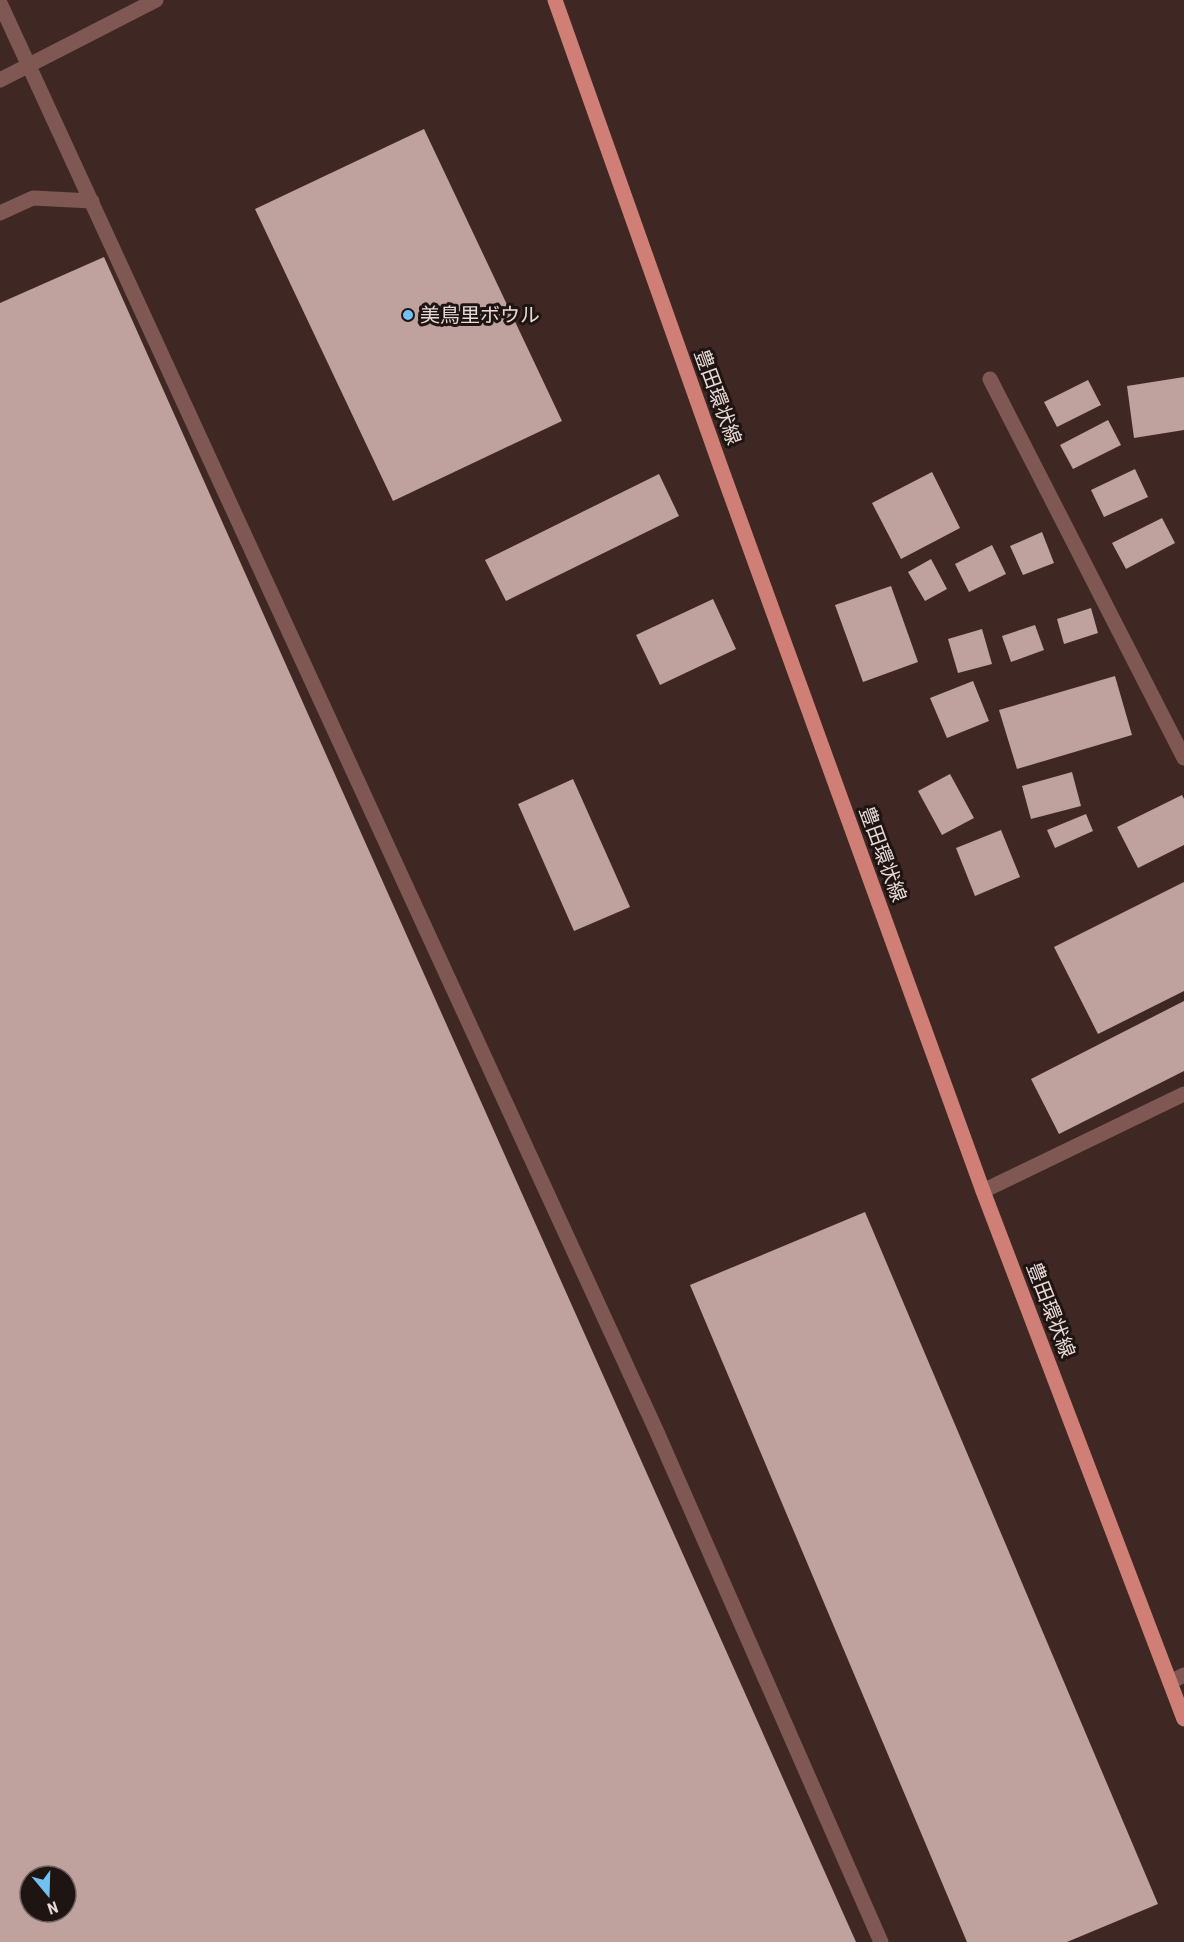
<svg xmlns="http://www.w3.org/2000/svg" width="1184" height="1942" font-family="'Roboto Condensed','Noto Sans JP',sans-serif">
<style>
.building{fill:#bfa19d;fill-rule:evenodd}
.lines{fill:none;stroke-linecap:round;stroke-linejoin:round}
.minor{stroke:#805853;stroke-width:15}
.major{stroke:#cf7f75;stroke-width:15}
.poi-dot{fill:#71c1f5;stroke:#1e1412;stroke-width:2}
.labels{text-anchor:middle;dominant-baseline:central;stroke-width:6;stroke-linejoin:round;paint-order:stroke}
.poi-label{font-size:20px;fill:#e8d9d6;stroke:#1e1412;text-anchor:start}
.street-label{font-size:20px;fill:#e8d9d6;stroke:#1e1412}
</style>
<rect width="100%" height="100%" fill="#3f2824"/>
<path class="building" d="M424 129 562 421 393 501 255 209Z
M104 257 856 1942H0V303ZM30 1876H66V1912H30Z
M1184 377V430L1134 438 1127 386Z
M1088 380 1101 405 1057 427 1044 402Z
M1108 420 1121 445 1073 469 1060 445Z
M1135 469 1148 497 1104 517 1091 490Z
M932 472 960 528 901 559 872 503Z
M659 474 679 516 506 601 485 560Z
M1162 518 1175 543 1126 569 1112 543Z
M1042 532 1054 563 1023 575 1010 546Z
M992 545 1006 574 969 592 955 564Z
M931 559 947 589 925 601 908 572Z
M891 586 918 662 863 682 835 605Z
M713 599 736 649 660 685 636 635Z
M1091 608 1098 633 1064 644 1057 619Z
M1035 625 1044 650 1011 662 1002 636Z
M982 629 992 664 958 673 948 639Z
M1115 676 1132 735 1017 769 999 710Z
M973 681 989 721 947 738 930 698Z
M1072 772 1081 806 1031 819 1022 786Z
M950 774 974 818 942 835 918 791Z
M573 779 630 907 574 931 518 804Z
M1182 795 1184 799V845L1138 868 1117 827Z
M1086 814 1093 831 1055 848 1047 830Z
M1001 830 1020 877 975 896 956 848Z
M1184 882V991L1098 1034 1054 947Z
M1184 1001V1071L1059 1134 1031 1079Z
M865 1212 1158 1904 1067 1942H967L690 1285Z"/>
<g class="lines">
<path class="minor" d="M0 3 656 1430 881 1942
M0 80 156 0
M0 213 33 198 92 201
M990 379 1184 758
M983 1191 1184 1094
M1170 1682 1184 1675"/>
<path class="major" d="M555 0 721 468 983 1191 1184 1719"/>
</g>
<circle class="poi-dot" cx="408" cy="315" r="6"/>
<g class="labels">
<g class="poi-label">
<text x="420" y="315">美鳥里ボウル</text>
</g>
<g class="street-label">
<text transform="translate(718 397) rotate(70)">豊田環状線</text>
<text transform="translate(883 854) rotate(70)">豊田環状線</text>
<text transform="translate(1051 1310) rotate(69)">豊田環状線</text>
</g>
</g>
<g transform="translate(48 1894) rotate(161)"><circle r="28" fill="#1e1412" stroke="#6f6360" stroke-width="1.5"/>
<path d="M0-4.5L10 22L0 15L-10 22Z" fill="#71c1f5"/>
<text y="-9" font-size="16" font-weight="bold" text-anchor="middle" fill="#e8d9d6">N</text>
</g>
</svg>
